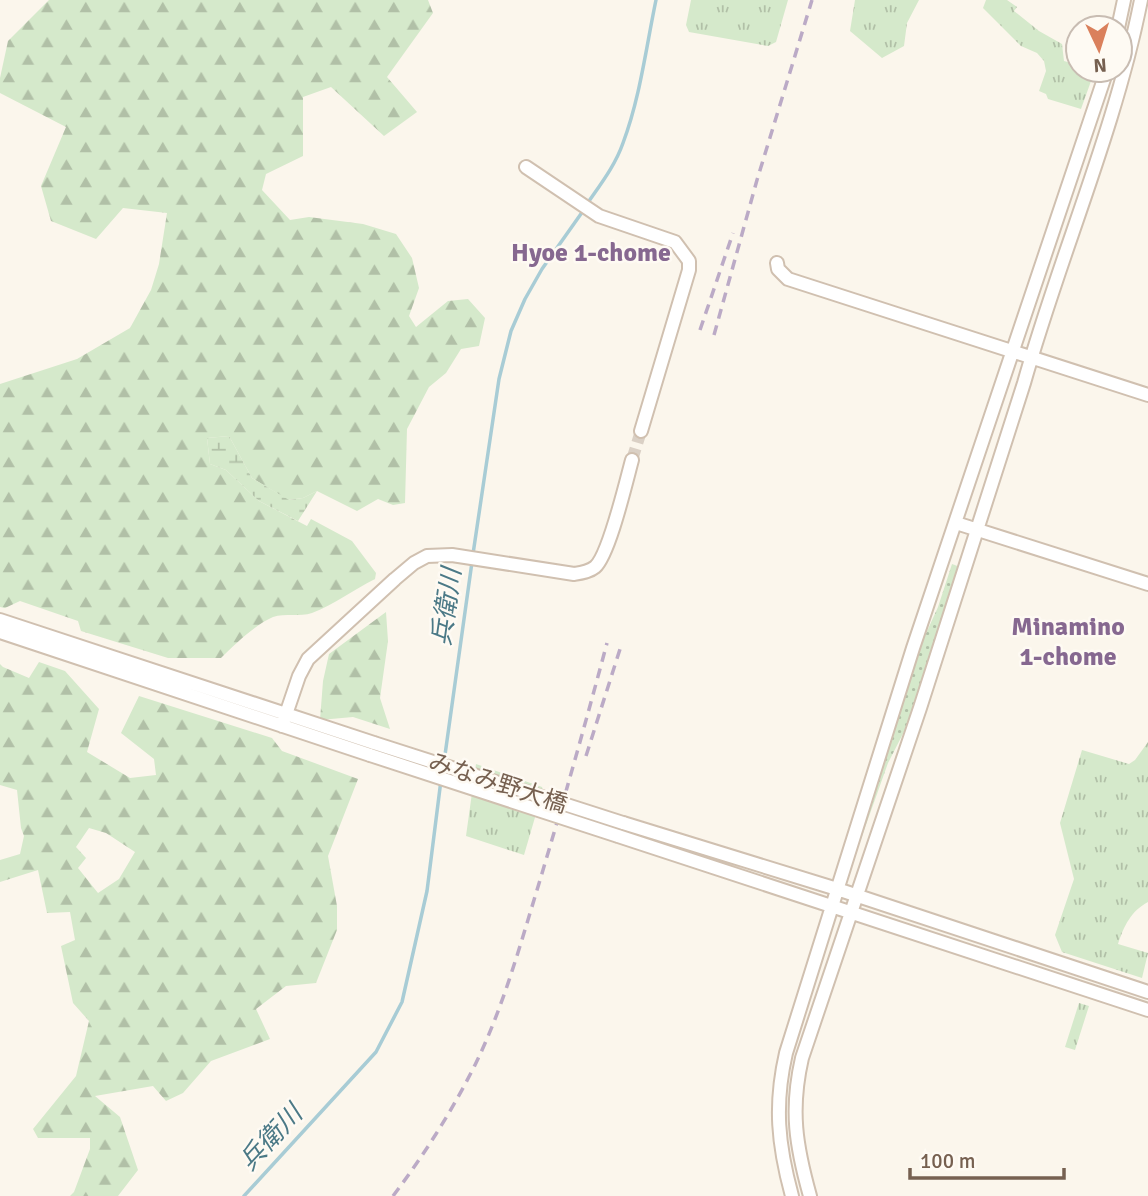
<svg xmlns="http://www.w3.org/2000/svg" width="1148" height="1196" font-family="Signika,'Noto Sans JP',sans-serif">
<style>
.grass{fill:url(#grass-dots)}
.forest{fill:url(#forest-firs);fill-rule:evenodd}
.wetland{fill:url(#wetland-marsh)}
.park{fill:url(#park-tufts)}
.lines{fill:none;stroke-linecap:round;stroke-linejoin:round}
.stream{stroke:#a8ccd5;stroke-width:3.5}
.secondary-tunnel{stroke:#dad0c5;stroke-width:12;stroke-dasharray:12 6;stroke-linecap:butt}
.secondary-casing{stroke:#d0c0b0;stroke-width:16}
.secondary{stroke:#fff;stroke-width:12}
.rail{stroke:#bbaac6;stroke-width:3.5;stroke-dasharray:10 7;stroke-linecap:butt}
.secondary-bridge-casing{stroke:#d0c0b0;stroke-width:16;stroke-linecap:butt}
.secondary-bridge{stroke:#fff;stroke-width:12}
.labels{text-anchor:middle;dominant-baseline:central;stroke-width:5;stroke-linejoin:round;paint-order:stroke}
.street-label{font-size:24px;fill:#766050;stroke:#fefaf3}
.neighbourhood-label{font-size:26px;font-weight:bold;fill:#866890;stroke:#fefaf3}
.water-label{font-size:26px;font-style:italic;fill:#4b7986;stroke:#fefaf3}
</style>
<defs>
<pattern id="grass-dots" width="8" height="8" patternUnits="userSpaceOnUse" patternTransform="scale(1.75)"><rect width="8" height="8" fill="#d5e9cb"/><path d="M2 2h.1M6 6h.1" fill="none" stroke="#b1c0a7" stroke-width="1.8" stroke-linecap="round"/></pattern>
<pattern id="forest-firs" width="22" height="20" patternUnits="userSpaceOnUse" patternTransform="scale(1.75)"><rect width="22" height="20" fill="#d5e9cb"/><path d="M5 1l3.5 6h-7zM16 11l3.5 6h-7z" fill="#b1c0a7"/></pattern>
<pattern id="wetland-marsh" width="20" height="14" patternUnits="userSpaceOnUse" patternTransform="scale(1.75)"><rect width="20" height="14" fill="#d5e9cb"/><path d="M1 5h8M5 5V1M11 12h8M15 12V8" fill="none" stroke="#b1c0a7"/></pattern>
<pattern id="park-tufts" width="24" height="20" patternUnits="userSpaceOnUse" patternTransform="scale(1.75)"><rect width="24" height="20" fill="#d5e9cb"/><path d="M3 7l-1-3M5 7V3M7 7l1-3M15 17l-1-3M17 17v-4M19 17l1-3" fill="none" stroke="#b1c0a7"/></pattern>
</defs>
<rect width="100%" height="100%" fill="#fbf6ec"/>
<path class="grass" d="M952 564 960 567 909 722 888 763 851 867H849L918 651 938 607Z"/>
<path class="forest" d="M49 0H428L433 13 387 77 417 112 384 136 331 87 303 97V156L266 174 262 190 290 220 309 217 363 224 396 234 412 258 419 288 409 316 416 327 448 301 468 299 485 318 479 346 461 349 446 373 429 387 407 429 405 503 393 505 378 499 357 511 317 491 303 498 288 500 252 478 229 436 207 438 210 464 226 470 259 501 307 526 311 519 352 541 376 573 375 579C353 590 335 604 312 613 300 617 285 613 273 617 256 624 234 645 221 658H168L81 631 78 621 20 601 5 608 0 607V384L77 359 130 328 151 290 159 264 167 213 123 208 96 239 51 221 41 186 66 127 0 93V78L8 41Z
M386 612 388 641 380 698 390 729 353 717 320 720 323 681 329 654Z
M39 662 65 671 99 709 87 752 130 778 156 775 154 759 121 733 139 696 272 738 282 751 358 779 328 856 337 906V930L316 983 286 986 256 1009 270 1039 211 1061 183 1093 166 1101 153 1086 95 1096 120 1117 138 1170 118 1196H70L74 1192 90 1149V1138H38L33 1129 76 1076 89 1021 73 1003 61 946 75 940 70 912 47 913 38 870 0 882V860L20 854 24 836 21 828 17 790 0 785V664L3 667 29 678ZM89 828 106 833 135 852 119 879 98 893 78 868 86 858 76 847Z"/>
<path class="wetland" d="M229 436 252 478 289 500 303 498 317 491 298 521 259 501 226 470 210 464 207 438Z"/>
<path class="park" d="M691 0H788L776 42 768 46 689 32 686 25Z
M855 0H919L907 23 904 46 882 58 850 31Z
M986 0H1007L1017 7 1014 11 1039 31 1062 44 1064 61 1078 65V70H1095L1081 109 1048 99 1046 94 1039 91 1046 71 1044 61 1037 53 1021 46 983 8Z
M1148 742V902C1131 911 1124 926 1118 944L1148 953 1142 978 1062 952 1055 935 1074 879 1060 823 1082 750 1129 764 1135 760Z
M476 764 542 787 543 790 524 855 466 836Z
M1079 1003 1089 1006 1075 1050 1065 1047Z"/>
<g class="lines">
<path class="stream" d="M587 204C600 185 615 166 623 143 640 98 646 48 656 0
M473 554 499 379 511 331 525 299 542 269 583 211
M444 762 472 562
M244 1196 376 1052 402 1002 427 891 441 780"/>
<path class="secondary-tunnel" d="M632 460 641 431"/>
<g class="secondary-casing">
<path id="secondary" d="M1118 28 1124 0
M526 167 599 216 675 242 689 261V270L641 431
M777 263 778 269 788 279 1148 395
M956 523 1148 584
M0 620 374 743
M0 632 370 755
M282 726 299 676 308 659 395 579 414 563 427 556 452 555 574 574C581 573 589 572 595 567 609 555 626 482 632 460
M623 823 837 889 1148 992
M618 836 1148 1010
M792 1196C778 1145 774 1105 786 1053L913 648 1107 70
M810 1196C796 1146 790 1110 802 1058L920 708 1024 383C1060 255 1115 131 1141 0"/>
</g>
<use href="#secondary" class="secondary"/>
<path class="rail" d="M700 330 733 233
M714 335 757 180 812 0
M586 756 621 646
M393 1196C424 1155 452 1111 475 1065 501 1012 517 956 534 900 560 814 584 729 607 643"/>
<g class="secondary-bridge-casing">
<path id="secondary-bridge" d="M374 743 623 823
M370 755 618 836"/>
</g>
<use href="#secondary-bridge" class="secondary-bridge"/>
</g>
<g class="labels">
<g class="street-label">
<text transform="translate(498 783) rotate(18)">みなみ野大橋</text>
</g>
<g class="neighbourhood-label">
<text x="591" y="253">Hyoe 1-chome</text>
<text x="1068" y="627">Minamino<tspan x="1068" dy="30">1-chome</tspan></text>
</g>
<g class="water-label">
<text transform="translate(447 607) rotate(-82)">兵衛川</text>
<text transform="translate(271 1138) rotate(-47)">兵衛川</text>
</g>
</g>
<g transform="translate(1099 49) rotate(176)"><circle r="33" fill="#fefaf3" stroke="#c8bcb2" stroke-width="2"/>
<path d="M0-5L12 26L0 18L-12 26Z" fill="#da805c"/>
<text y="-10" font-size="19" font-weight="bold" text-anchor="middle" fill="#766050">N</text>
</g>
<path d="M910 1168v10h154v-10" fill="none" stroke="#766050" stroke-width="3.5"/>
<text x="920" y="1168" font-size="21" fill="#766050" stroke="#fefaf3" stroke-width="5" paint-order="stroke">100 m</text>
</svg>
